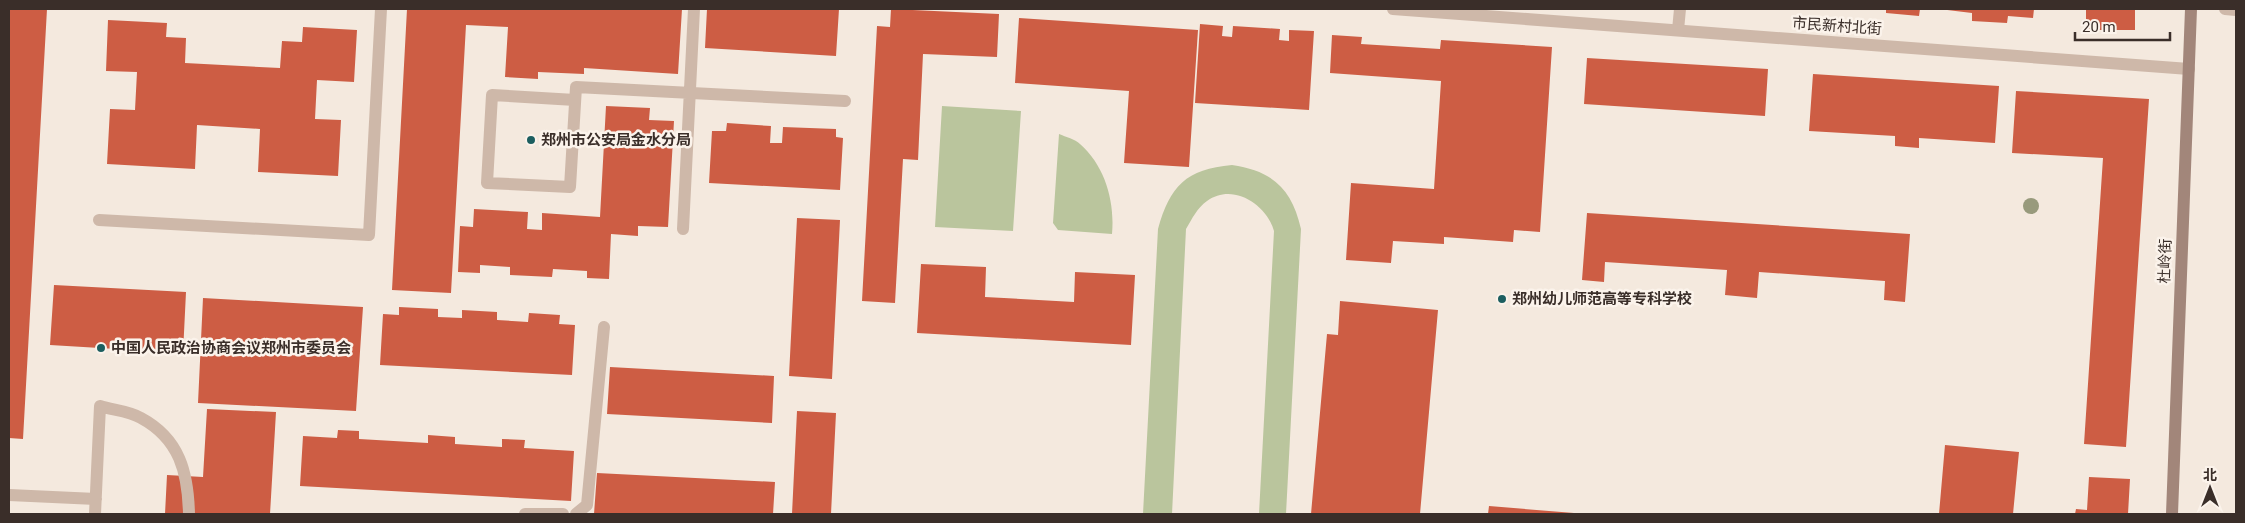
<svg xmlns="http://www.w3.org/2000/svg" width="2245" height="523" font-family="Roboto,'Noto Sans SC',sans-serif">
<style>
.green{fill:#bac59d}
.building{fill:#cd5d44}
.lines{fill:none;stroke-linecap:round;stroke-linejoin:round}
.lane{stroke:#ceb8a9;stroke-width:12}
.street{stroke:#ceb8a9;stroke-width:12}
.secondary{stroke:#a2867a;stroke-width:12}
.tree{fill:#989a7c}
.poi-dot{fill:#1c5e5f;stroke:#fbf3eb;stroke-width:2}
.labels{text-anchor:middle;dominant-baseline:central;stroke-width:5;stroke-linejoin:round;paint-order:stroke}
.street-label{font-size:15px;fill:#3a2e29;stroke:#fbf3eb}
.poi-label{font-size:15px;font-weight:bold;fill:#3a2e29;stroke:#fbf3eb;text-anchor:start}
</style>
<rect width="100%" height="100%" fill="#f4e9de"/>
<path class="green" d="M942 106 1021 111 1013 231 935 227Z
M1059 134C1066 137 1075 139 1080 144 1105 166 1115 201 1112 234L1058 230 1053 223Z
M1232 165C1273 171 1292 189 1301 229L1286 514H1259L1274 231C1267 205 1233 182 1207 201 1197 208 1192 219 1186 229L1172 514H1143L1158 229C1170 186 1186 169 1232 165Z"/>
<path class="building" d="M9 9H47L23 439 9 438Z
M407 9H682L678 74 584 68V74L538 72V79L505 77 508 27 466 25 451 293 392 290Z
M707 9H839L836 56 705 48Z
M891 9 999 14 997 57 923 54 918 160 903 159 895 303 862 301 877 26 890 27Z
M1886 9H1920L1919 16 1886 13Z
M1939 9H2034L2033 18 2008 16 2007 23 1972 21V13Z
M2086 9H2135V30H2086Z
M1019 18 1198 30 1189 167 1124 163 1129 91 1015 83Z
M108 20 167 23 166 37 186 38 185 63 280 68 282 41 302 42 303 27 357 30 354 82 317 80 315 119 341 120 338 176 258 172 260 129 197 125 195 169 107 164 110 109 135 110 137 72 106 71Z
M1200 24 1223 26 1222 36 1232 37 1233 26 1280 29 1279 40 1289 41V30L1314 31 1309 110 1195 103Z
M1332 35 1362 37 1361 44 1440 49 1441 40 1552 47 1540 232 1514 230 1513 242 1444 237V244L1393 241 1391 263 1346 260 1351 183 1434 189 1441 81 1330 73Z
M1587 58 1768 69 1765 116 1584 104Z
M1813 74 1999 86 1995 143 1919 138V148L1895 146V136L1809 131Z
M2016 91 2149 99 2126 447 2084 444 2103 158 2012 153Z
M606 106 650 108 649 120 674 121 668 227 638 226V236L611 234 609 279 587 278V271L553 269 552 277 510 275V267L480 265V273L458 272 460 226 473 227 474 209 528 212 527 229 542 230V213L600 217Z
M727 123 771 126 770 143H782L783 127 836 129V137L843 138 840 190 709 183 712 131H726Z
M1587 213 1910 234 1905 302 1884 300 1885 281 1759 272 1757 298 1725 295 1727 270 1605 262 1604 282 1582 280Z
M797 218 840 220 832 379 789 376Z
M921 264 986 267 985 297 1074 302 1075 272 1135 275 1131 345 917 333Z
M54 285 186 292 183 353 50 345Z
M203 298 363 307 356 411 198 403Z
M1340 301 1438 310 1420 514H1311L1327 334 1338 335Z
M399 307 438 309V317L462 318V310L497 312V320L528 322 529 313 560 315 559 324 575 325 572 375 380 365 383 314 399 315Z
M610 367 774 376 772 423 607 414Z
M207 409 276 412 270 514H165L167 475 203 477Z
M797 411 836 413 831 514H792Z
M338 430 359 431V439L428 443V435L455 437V444L502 447V439L525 440 524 448 574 451 571 501 300 486 303 436 337 438Z
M1945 445 2019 452 2013 514H1939Z
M597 473 775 482 773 514H594Z
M2089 477 2130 479 2128 514H2075L2076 509 2087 510Z
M1489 506 1574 513V514H1488Z"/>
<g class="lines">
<path class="lane" d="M2225 9 2236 10
M1678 30 1680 9
M575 100 492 95 487 183 570 187 576 87 845 101
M99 220 369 235 381 9
M683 229 694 9
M9 495 96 499
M95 514 100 406C112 410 130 411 141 418 180 439 188 473 189 514
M525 514H563
M576 514 587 505 604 327"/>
<path class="street" d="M1393 9 2189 69"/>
<path class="secondary" d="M2172 514 2191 9"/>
</g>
<circle class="tree" cx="2031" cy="206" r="8"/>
<g class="poi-dot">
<circle cx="531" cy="140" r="5"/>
<circle cx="1502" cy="299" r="5"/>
<circle cx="101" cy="348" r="5"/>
</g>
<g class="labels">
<g class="street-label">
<text transform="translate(1837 26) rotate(4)">市民新村北街</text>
<text transform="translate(2165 261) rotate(-88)">杜岭街</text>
</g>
<g class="poi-label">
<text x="541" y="140">郑州市公安局金水分局</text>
<text x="1512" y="299">郑州幼儿师范高等专科学校</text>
<text x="111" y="348">中国人民政治协商会议郑州市委员会</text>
</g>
</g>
<rect width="2245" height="523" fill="none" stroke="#3a2e29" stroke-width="20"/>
<g transform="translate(2210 488)" stroke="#fbf3eb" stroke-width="4" paint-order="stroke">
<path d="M0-4L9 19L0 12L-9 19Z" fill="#3a2e29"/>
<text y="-8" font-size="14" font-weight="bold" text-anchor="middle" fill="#3a2e29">北</text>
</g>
<path d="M2075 32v8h95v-8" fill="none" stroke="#3a2e29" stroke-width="2.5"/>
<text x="2082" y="32" font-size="15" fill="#3a2e29" stroke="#fbf3eb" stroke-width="4" paint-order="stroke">20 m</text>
</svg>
